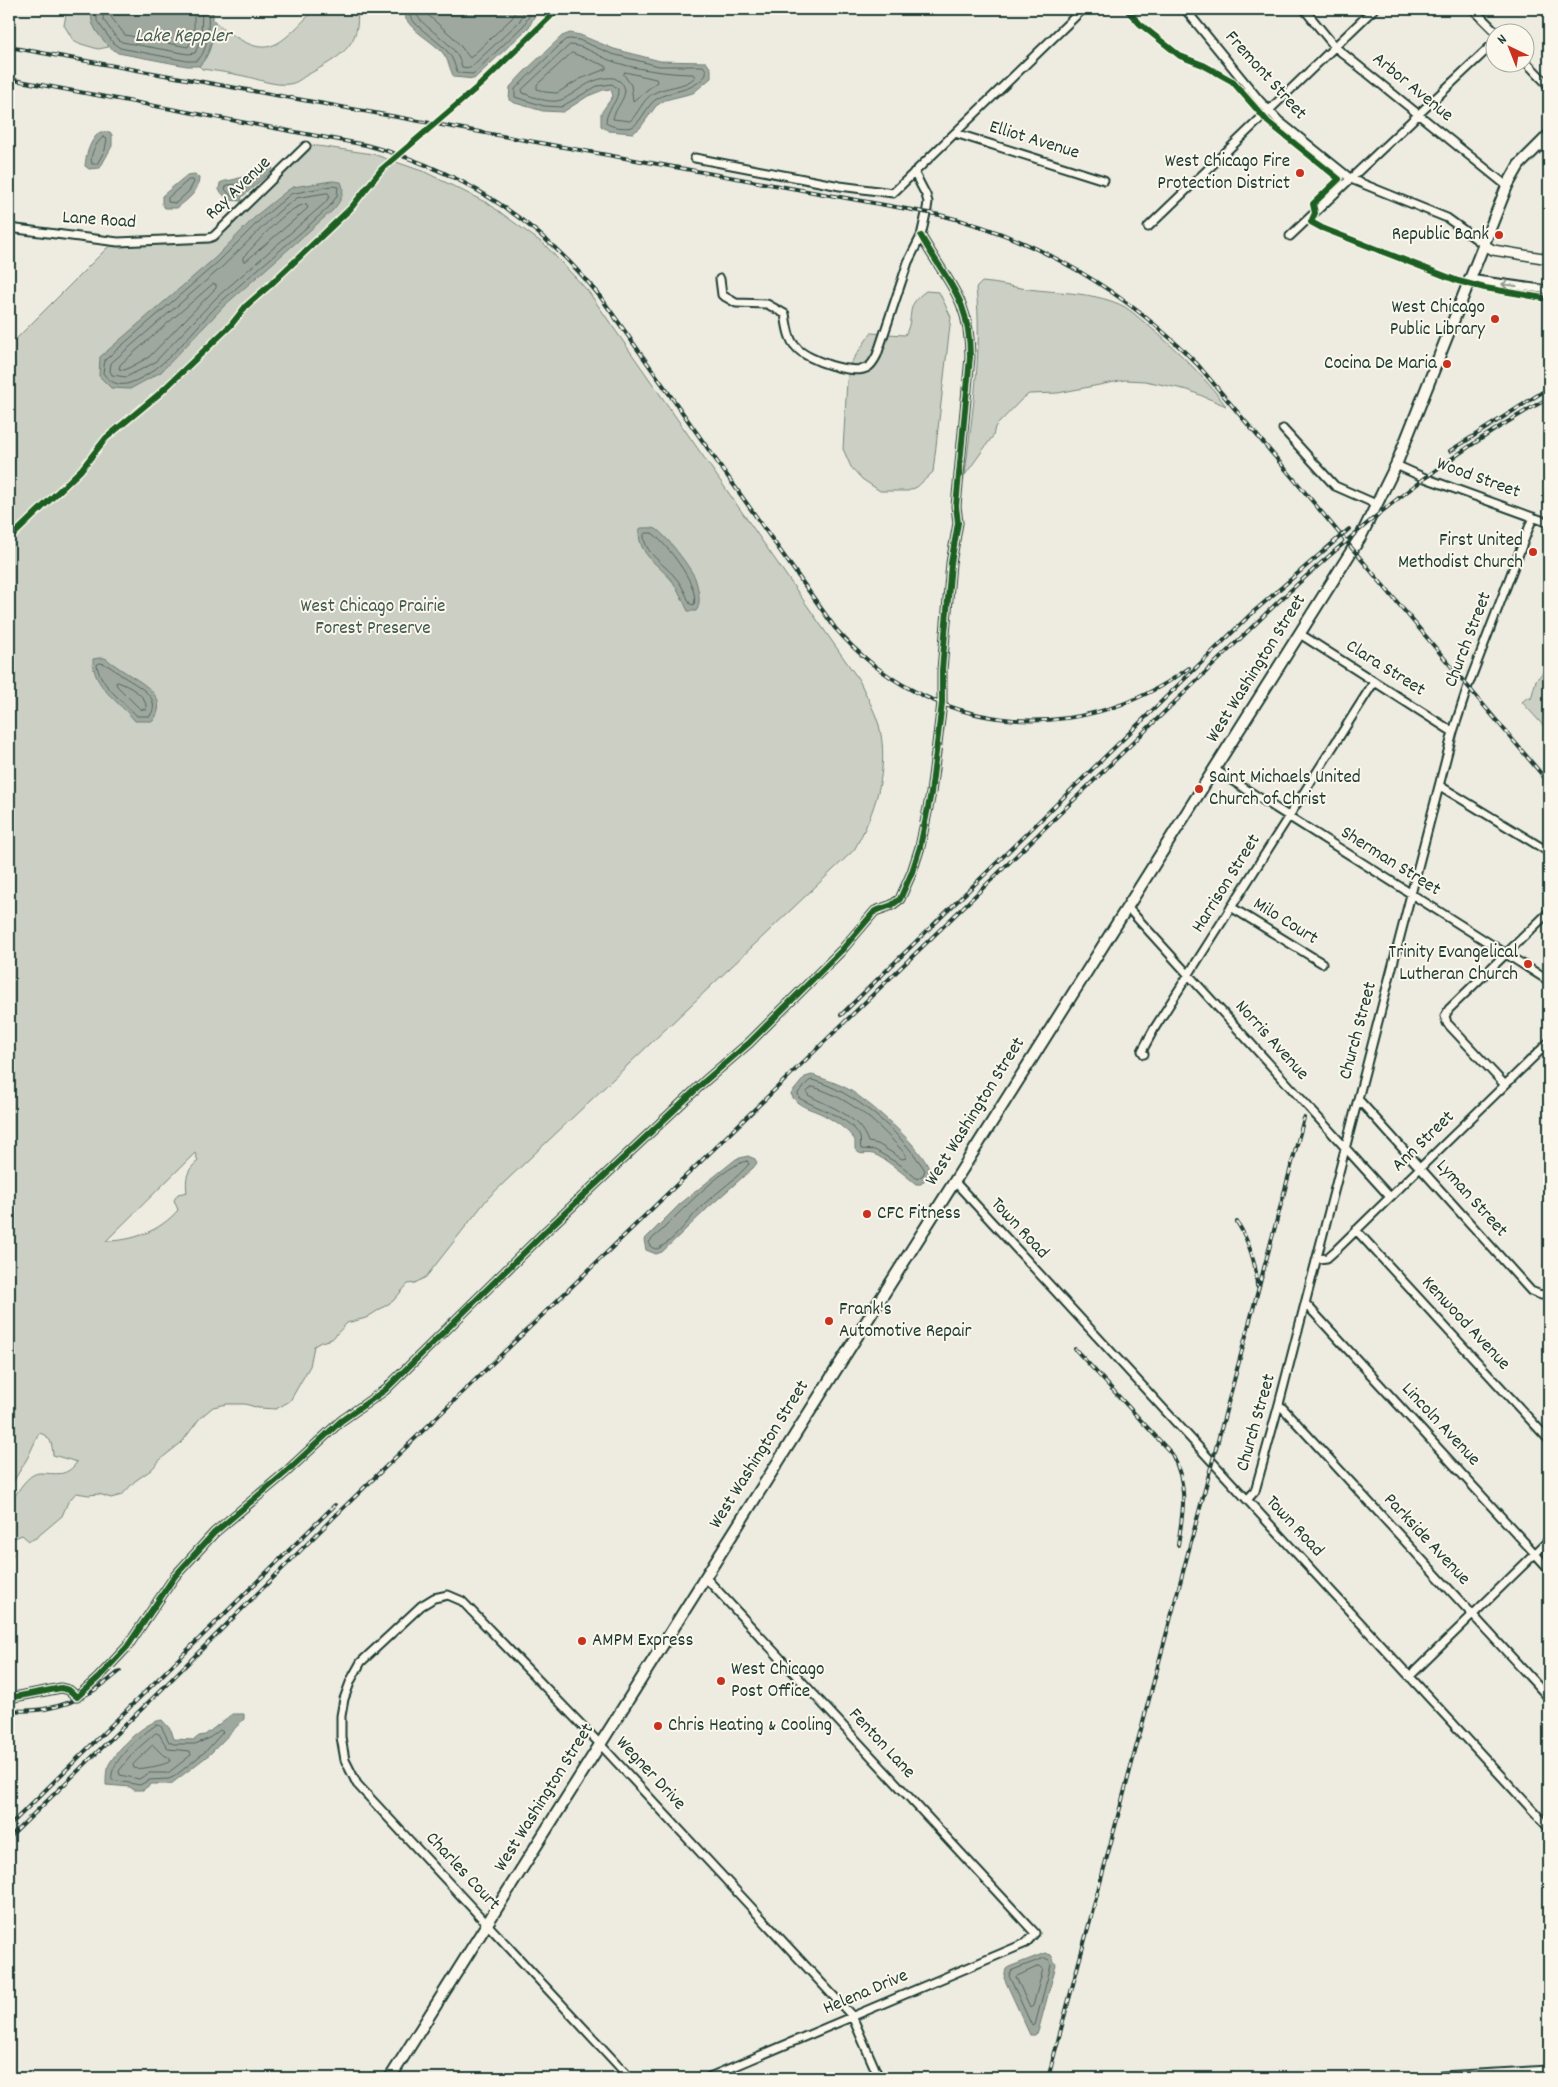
<svg xmlns="http://www.w3.org/2000/svg" width="1558" height="2087" font-family="Dekko,sans-serif">
<style>
.green{fill:#cbcfc4;stroke:#75867c;fill-rule:evenodd}
.water{fill:#9fa89f;stroke:#6c7d74}
.lines{fill:none;stroke-linecap:round;stroke-linejoin:round}
.shore{stroke:#52685f;stroke-width:1}
.minor-casing{stroke:#1f3d34;stroke-width:11}
.tertiary-casing{stroke:#1f3d34;stroke-width:12}
.secondary-casing{stroke:#1f3d34;stroke-width:14}
.primary-casing{stroke:#1f3d34;stroke-width:15}
.minor{stroke:#fbf7ec;stroke-width:7}
.tertiary{stroke:#fbf7ec;stroke-width:9}
.secondary{stroke:#fbf7ec;stroke-width:10}
.primary{stroke:#fbf7ec;stroke-width:11}
.rail-casing{stroke:#1f3d34;stroke-width:4}
.rail{stroke:#fbf7ec;stroke-width:2;stroke-dasharray:5.5;stroke-linecap:butt}
.cycleway-casing{stroke:#fbf7ec;stroke-width:9}
.cycleway{stroke:#1b5e20;stroke-width:6}
.oneway{stroke:#8d9a90}
.poi-dot{fill:#c8321e;stroke:#fbf7ec;stroke-width:2}
.labels{text-anchor:middle;dominant-baseline:central;stroke-width:4;stroke-linejoin:round;paint-order:stroke}
.street-label{font-size:19px;fill:#1f3d34;stroke:#fbf7ec}
.poi-label{font-size:19px;fill:#1f3d34;stroke:#fbf7ec;text-anchor:end}
.park-label{font-size:19px;fill:#415a51;stroke:#fbf7ec}
.water-label{font-size:20px;font-style:italic;fill:#455d54;stroke:#fbf7ec}
</style>
<rect width="100%" height="100%" fill="#eeece1"/>
<filter id="ink" filterUnits="userSpaceOnUse"><feTurbulence type="fractalNoise" baseFrequency=".02" numOctaves="2"/><feDisplacementMap in="SourceGraphic" scale="10" xChannelSelector="R" yChannelSelector="G"/><feConvolveMatrix kernelMatrix="1 2 1 2 8 2 1 2 1" color-interpolation-filters="sRGB"/></filter>
<g filter="url(#ink)">
<path class="green" d="M67 9H93L92 23 109 47 98 49 81 44 73 40 64 25Z
M315 9H357C362 46 338 58 309 74 301 78 298 83 289 84 274 86 258 79 244 76 230 73 216 71 202 69L199 66C210 55 213 41 213 25L216 23C267 62 274 51 315 9Z
M311 145 373 154 425 172 489 204 545 245 588 291 859 680C866 695 874 709 879 725 890 768 875 813 854 850L488 1198 426 1277 415 1283 408 1284 393 1301 366 1318 347 1323 332 1339 321 1342 314 1346 310 1366 290 1401 276 1409 259 1408 245 1404H227L213 1407 200 1418 182 1442 162 1458 151 1470 135 1481 122 1495 111 1498 99 1494 89 1495 76 1493 68 1502 62 1516 36 1538 29 1541 22 1535 12 1539 9 1546 13 1554 9 1568C9 1555 6 1521 9 1510 12 1499 26 1474 39 1473 56 1473 66 1478 77 1462L53 1455C52 1444 51 1436 39 1433L28 1457 9 1489V330L11 337 15 340 110 245 211 241ZM195 1153 198 1161C187 1170 185 1178 187 1192L178 1194 174 1200 178 1210C160 1231 133 1241 106 1241Z
M982 282C998 283 1012 287 1028 289 1059 293 1097 292 1125 307 1133 312 1141 320 1149 326 1177 350 1204 376 1226 406L1188 390 1145 381 1125 380 1058 393 1029 394 1022 399 995 427 993 436 965 475C972 413 983 350 976 288Z
M926 291 939 292 951 317 933 472 917 487 908 491H880L862 479 851 467 843 449 847 381 850 364 871 333 905 335C916 315 903 307 926 291Z
M1549 666V732L1522 702 1528 697 1531 699 1536 680Z"/>
<path class="water" d="M93 9H213V19L216 23 213 25C213 41 210 55 199 66H187L118 53C106 45 86 25 93 9Z
M402 9H538L529 27 474 79 454 77C449 68 449 60 442 52 429 38 406 29 402 9Z
M570 33 580 35 614 49 660 61 706 62 711 69V78L693 93 665 100 656 106 640 128 633 133 609 131 601 126V113L613 96 611 89 603 90 588 96 563 112 543 111 515 103 509 100 510 87 524 72 562 36Z
M100 132H110L112 135V146L100 168 89 169 85 166C86 154 90 140 100 132Z
M271 165 273 170 242 197 241 201 228 200 219 190 220 183C225 180 230 181 236 179 249 176 256 166 271 165Z
M195 174 199 178C199 192 188 199 177 208H165L162 204V196L187 175Z
M332 181 341 182C346 192 340 202 333 210L225 305 161 372 130 389 111 388 99 376 100 357 215 258 258 214 288 190 293 187Z
M641 528C646 528 652 527 656 529 666 535 690 567 695 578 698 587 702 604 696 611H688C683 601 679 591 673 582 659 564 638 556 639 530Z
M99 658H105C112 663 120 669 128 674 144 684 170 698 153 721H135C119 701 92 687 93 659Z
M812 1075C824 1079 837 1083 848 1089 867 1100 930 1153 930 1174L921 1184H916C906 1176 884 1157 873 1154 864 1152 861 1157 855 1149V1140C847 1129 836 1122 824 1115 813 1109 796 1107 791 1094L805 1077Z
M748 1156 755 1159 757 1163 753 1168 709 1207 662 1252 656 1254 646 1250 644 1240 680 1204 736 1159Z
M232 1714H244V1719L210 1754 171 1784H151L143 1790H134L130 1787 106 1785C106 1780 106 1774 107 1769 113 1752 145 1721 162 1720L171 1730 174 1739 194 1740 199 1736 205 1735Z
M1045 1953 1051 1955 1056 1965 1038 2032 1035 2035H1030L1004 1978 1006 1969 1009 1967Z"/>
<g class="lines">
<path class="shore" d="M97 9V21L113 43 120 48 187 61C190 61 193 61 195 61 209 57 209 20 208 9
M104 9 103 19 117 39 122 42 188 54 195 53 201 38 202 9
M111 9V17L125 35 188 47 194 36V9
M407 9C411 26 433 36 445 49 454 58 453 63 458 73L473 74 524 25 533 9
M414 9C420 30 455 38 462 67L470 68 519 22 526 9
M421 9 454 38 470 58 512 18 517 9
M570 39 579 40 612 54 659 66H703L706 70V75C690 94 673 88 655 100 647 106 639 125 632 127 625 129 611 127 606 123 606 109 619 102 618 89L612 84 597 86 561 107 544 106 515 97V89L565 40Z
M570 45C583 45 597 55 609 60 632 69 669 74 693 74L695 77C685 88 665 86 652 94 642 101 638 114 630 121L613 119C615 105 638 89 614 78 591 76 579 92 561 100 550 104 533 97 523 93L522 90Z
M572 53 606 66V69L580 79 557 93 545 92 537 89V85Z
M625 72 656 79 657 82 633 101 631 85 624 75Z
M103 137 107 139 105 150 97 164H92C89 155 96 143 103 137Z
M252 176H255V179L237 196H231L225 189 227 185 237 184Z
M189 180H193L194 182 189 191 176 203 168 202V198Z
M332 186 338 187 337 196 329 207C295 239 258 268 223 300 194 327 167 370 130 383 119 387 109 382 103 373L105 360 218 262 262 218 291 194Z
M328 193 330 196 325 203 217 297 154 363 126 377 112 375 110 371 111 363 222 267 278 212 297 198Z
M306 204 308 208 246 261H243V257C259 242 284 208 306 204Z
M213 284H216V288L149 357 125 370 119 369 120 365Z
M646 533H652L657 537C670 550 700 586 694 605L690 604C686 595 682 584 674 576 664 564 643 552 644 535Z
M100 663C109 664 116 672 124 677 136 685 163 697 150 716H137C124 702 99 685 97 665Z
M118 682C130 687 148 695 146 710L140 709 117 686 116 683Z
M812 1080C855 1091 901 1133 925 1170L923 1175 917 1179 902 1166 875 1150 861 1149C860 1145 861 1141 860 1137 852 1118 816 1108 799 1098L798 1093 808 1082Z
M813 1087C851 1098 881 1126 906 1155V1158L902 1159 878 1144 868 1142C859 1115 830 1107 808 1095L807 1092Z
M747 1161 749 1164C736 1179 720 1190 705 1203 690 1217 678 1237 661 1247 657 1250 654 1249 650 1246L649 1242C654 1236 661 1232 666 1226 682 1210 726 1164 747 1161Z
M156 1725 161 1726 169 1742 174 1744H195L208 1739 220 1730 223 1732 206 1751 175 1776 169 1779 149 1780 140 1785 112 1780C108 1763 142 1734 156 1725Z
M156 1733 159 1734 168 1749 190 1751 191 1755 168 1773H149L139 1779 120 1775 119 1771 134 1752Z
M153 1745 162 1754 170 1758V1761C167 1765 138 1770 134 1768L133 1765Z
M1045 1958 1049 1960 1051 1965 1035 2025 1032 2026 1009 1976 1011 1971Z
M1040 1966 1043 1969 1033 2006 1030 2008 1016 1977Z"/>
<g class="minor-casing">
<path id="minor" d="M1185 9 1259 100 1279 121 1351 179 1447 218 1483 244
M1304 9 1335 47 1507 186
M1473 9 1496 32
M1526 62 1549 86
M955 133 1104 180
M1538 145 1549 150
M695 158 840 186 893 193 1083 9
M1148 227 1374 9
M9 228 118 242 209 238 214 236 306 146
M1290 236 1496 41
M720 279 722 295 736 303 767 304 785 314C787 325 788 339 796 347 806 360 854 376 868 367 872 365 875 359 877 355L908 262 921 236 927 209 928 202 926 195 914 172
M1469 279 1549 290
M1283 429 1335 486 1376 504
M1396 465 1425 478 1549 523
M1300 634 1453 732
M1214 769 1549 981
M1440 786 1549 852
M1127 907 1390 1197
M1231 907 1322 963
M1144 1054 1142 1051 1154 1029 1374 682
M1505 1085 1447 1023 1445 1016 1449 1009 1549 912
M1358 1099 1531 1291 1541 1295 1549 1293
M954 1181 1549 1828
M1356 1230 1549 1440
M1318 1259 1327 1258 1336 1250 1549 1042
M1306 1304 1549 1569
M1279 1404 1549 1698
M1247 1500 1255 1491 1279 1404 1453 732 1468 686 1533 517
M705 1577 1035 1933 1026 1943 707 2078
M1409 1677 1549 1540
M9 1698 61 1688 69 1690 77 1697 98 1678 127 1647 175 1576 214 1533 285 1473 341 1421 385 1390 547 1230 705 1081 749 1043 841 951 875 911 892 905 900 899 912 872 920 847 931 793 942 703V670L951 563 958 523 956 506 970 357C970 298 948 284 921 236
M630 2078 357 1784 345 1760 341 1737V1716L344 1699 351 1680 361 1662 421 1606 434 1598 448 1595 462 1601 599 1743 852 2016 879 2078"/>
</g>
<g class="tertiary-casing">
<path id="tertiary" d="M1483 244 1493 250 1549 259"/>
</g>
<g class="secondary-casing">
<path id="secondary" d="M390 2078 1361 536 1396 465 1507 186 1519 165 1549 135"/>
</g>
<g class="primary-casing">
<path id="primary" d="M1442 2078 1549 2072"/>
</g>
<use href="#minor" class="minor"/>
<use href="#tertiary" class="tertiary"/>
<use href="#secondary" class="secondary"/>
<use href="#primary" class="primary"/>
<g class="rail-casing">
<path id="rail" d="M9 47 940 215C1038 238 1128 293 1198 365L1549 783
M9 79 366 145C462 170 541 222 602 299L835 628C927 734 1075 751 1189 668
M1450 451 1549 388
M841 1015 1251 614 1349 529
M1237 1222C1248 1239 1257 1265 1257 1286
M1075 1349 1172 1454C1189 1487 1183 1510 1178 1545
M9 1710C53 1714 88 1699 120 1671
M9 1826 335 1505
M9 1838 155 1696 335 1516 1277 603C1360 526 1449 452 1549 398
M1048 2078 1304 1118"/>
</g>
<use href="#rail" class="rail"/>
<g class="cycleway-casing">
<path id="cycleway" d="M1126 9 1140 24 1180 56 1203 65 1232 81 1268 122 1339 179 1313 204 1315 213 1311 222 1322 228 1458 281 1485 288 1549 299
M9 539 81 470 106 438 159 394 231 325 246 306 270 285 351 208 381 170 481 84 558 9
M9 1698 61 1688 69 1690 77 1697 98 1678 127 1647 175 1576 214 1533 285 1473 341 1421 385 1390 547 1230 705 1081 749 1043 841 951 875 911 892 905 900 899 912 872 920 847 931 793 942 703V670L951 563 958 523 956 506 970 357C970 298 948 284 921 236"/>
</g>
<use href="#cycleway" class="cycleway"/>
</g>
<defs><path id="oneway-shaft" d="M-6 0H5M1.5-3L5.5 0L1.5 3" fill="none" stroke-width="1.6" stroke-linecap="round" stroke-linejoin="round" transform="scale(1.25)"/></defs>
<use class="oneway" href="#oneway-shaft" transform="translate(1509 285) rotate(-172)"/>
</g>
<g class="poi-dot">
<circle cx="1300" cy="173" r="5"/>
<circle cx="1499" cy="235" r="5"/>
<circle cx="1495" cy="319" r="5"/>
<circle cx="1447" cy="364" r="5"/>
<circle cx="1533" cy="552" r="5"/>
<circle cx="1199" cy="789" r="5"/>
<circle cx="1528" cy="964" r="5"/>
<circle cx="867" cy="1214" r="5"/>
<circle cx="829" cy="1321" r="5"/>
<circle cx="582" cy="1641" r="5"/>
<circle cx="721" cy="1681" r="5"/>
<circle cx="658" cy="1726" r="5"/>
</g>
<g class="labels">
<g class="street-label">
<text transform="translate(1265 76) rotate(48)">Fremont Street</text>
<text transform="translate(1412 88) rotate(39)">Arbor Avenue</text>
<text transform="translate(1034 141) rotate(17)">Elliot Avenue</text>
<text transform="translate(239 189) rotate(-44)">Ray Avenue</text>
<text transform="translate(99 221) rotate(4)">Lane Road</text>
<text transform="translate(1478 479) rotate(20)">Wood Street</text>
<text transform="translate(1469 640) rotate(-69)">Church Street</text>
<text transform="translate(1257 669) rotate(-58)">West Washington Street</text>
<text transform="translate(1385 669) rotate(32)">Clara Street</text>
<text transform="translate(1390 862) rotate(32)">Sherman Street</text>
<text transform="translate(1227 884) rotate(-58)">Harrison Street</text>
<text transform="translate(1285 922) rotate(32)">Milo Court</text>
<text transform="translate(1359 1031) rotate(-75)">Church Street</text>
<text transform="translate(1271 1041) rotate(48)">Norris Avenue</text>
<text transform="translate(976 1112) rotate(-58)">West Washington Street</text>
<text transform="translate(1424 1142) rotate(-44)">Ann Street</text>
<text transform="translate(1471 1199) rotate(48)">Lyman Street</text>
<text transform="translate(1019 1229) rotate(47)">Town Road</text>
<text transform="translate(1465 1324) rotate(47)">Kenwood Avenue</text>
<text transform="translate(1257 1423) rotate(-74)">Church Street</text>
<text transform="translate(1440 1425) rotate(47)">Lincoln Avenue</text>
<text transform="translate(760 1455) rotate(-58)">West Washington Street</text>
<text transform="translate(1294 1527) rotate(47)">Town Road</text>
<text transform="translate(1426 1540) rotate(47)">Parkside Avenue</text>
<text transform="translate(881 1744) rotate(47)">Fenton Lane</text>
<text transform="translate(650 1774) rotate(47)">Wegner Drive</text>
<text transform="translate(545 1798) rotate(-58)">West Washington Street</text>
<text transform="translate(462 1872) rotate(47)">Charles Court</text>
<text transform="translate(866 1993) rotate(-23)">Helena Drive</text>
</g>
<g class="poi-label">
<text x="1290" y="162">West Chicago Fire<tspan x="1290" dy="22">Protection District</tspan></text>
<text x="1489" y="235">Republic Bank</text>
<text x="1485" y="308">West Chicago<tspan x="1485" dy="22">Public Library</tspan></text>
<text x="1437" y="364">Cocina De Maria</text>
<text x="1523" y="541">First United<tspan x="1523" dy="22">Methodist Church</tspan></text>
<text x="1209" y="778" text-anchor="start">Saint Michaels United<tspan x="1209" dy="22">Church of Christ</tspan></text>
<text x="1518" y="953">Trinity Evangelical<tspan x="1518" dy="22">Lutheran Church</tspan></text>
<text x="877" y="1214" text-anchor="start">CFC Fitness</text>
<text x="839" y="1310" text-anchor="start">Frank's<tspan x="839" dy="22">Automotive Repair</tspan></text>
<text x="592" y="1641" text-anchor="start">AMPM Express</text>
<text x="731" y="1670" text-anchor="start">West Chicago<tspan x="731" dy="22">Post Office</tspan></text>
<text x="668" y="1726" text-anchor="start">Chris Heating &amp; Cooling</text>
</g>
<g class="park-label">
<text x="373" y="607">West Chicago Prairie<tspan x="373" dy="22">Forest Preserve</tspan></text>
</g>
<g class="water-label">
<text x="183" y="37">Lake Keppler</text>
</g>
</g>
<rect width="1558" height="2087" fill="none" stroke="#fbf7ec" stroke-width="30"/>
<rect x="15" y="15" width="1528" height="2057" fill="none" stroke="#1f3d34" stroke-width="2" filter="url(#ink)"/>
<g transform="translate(1510 48) rotate(317)"><circle r="24" fill="#fbf7ec" stroke="#a3ada2"/>
<path d="M0-4L9 19L0 12L-9 19Z" fill="#c8321e"/>
<text y="-8" font-size="14" font-weight="bold" text-anchor="middle" fill="#1f3d34">N</text>
</g>
</svg>
